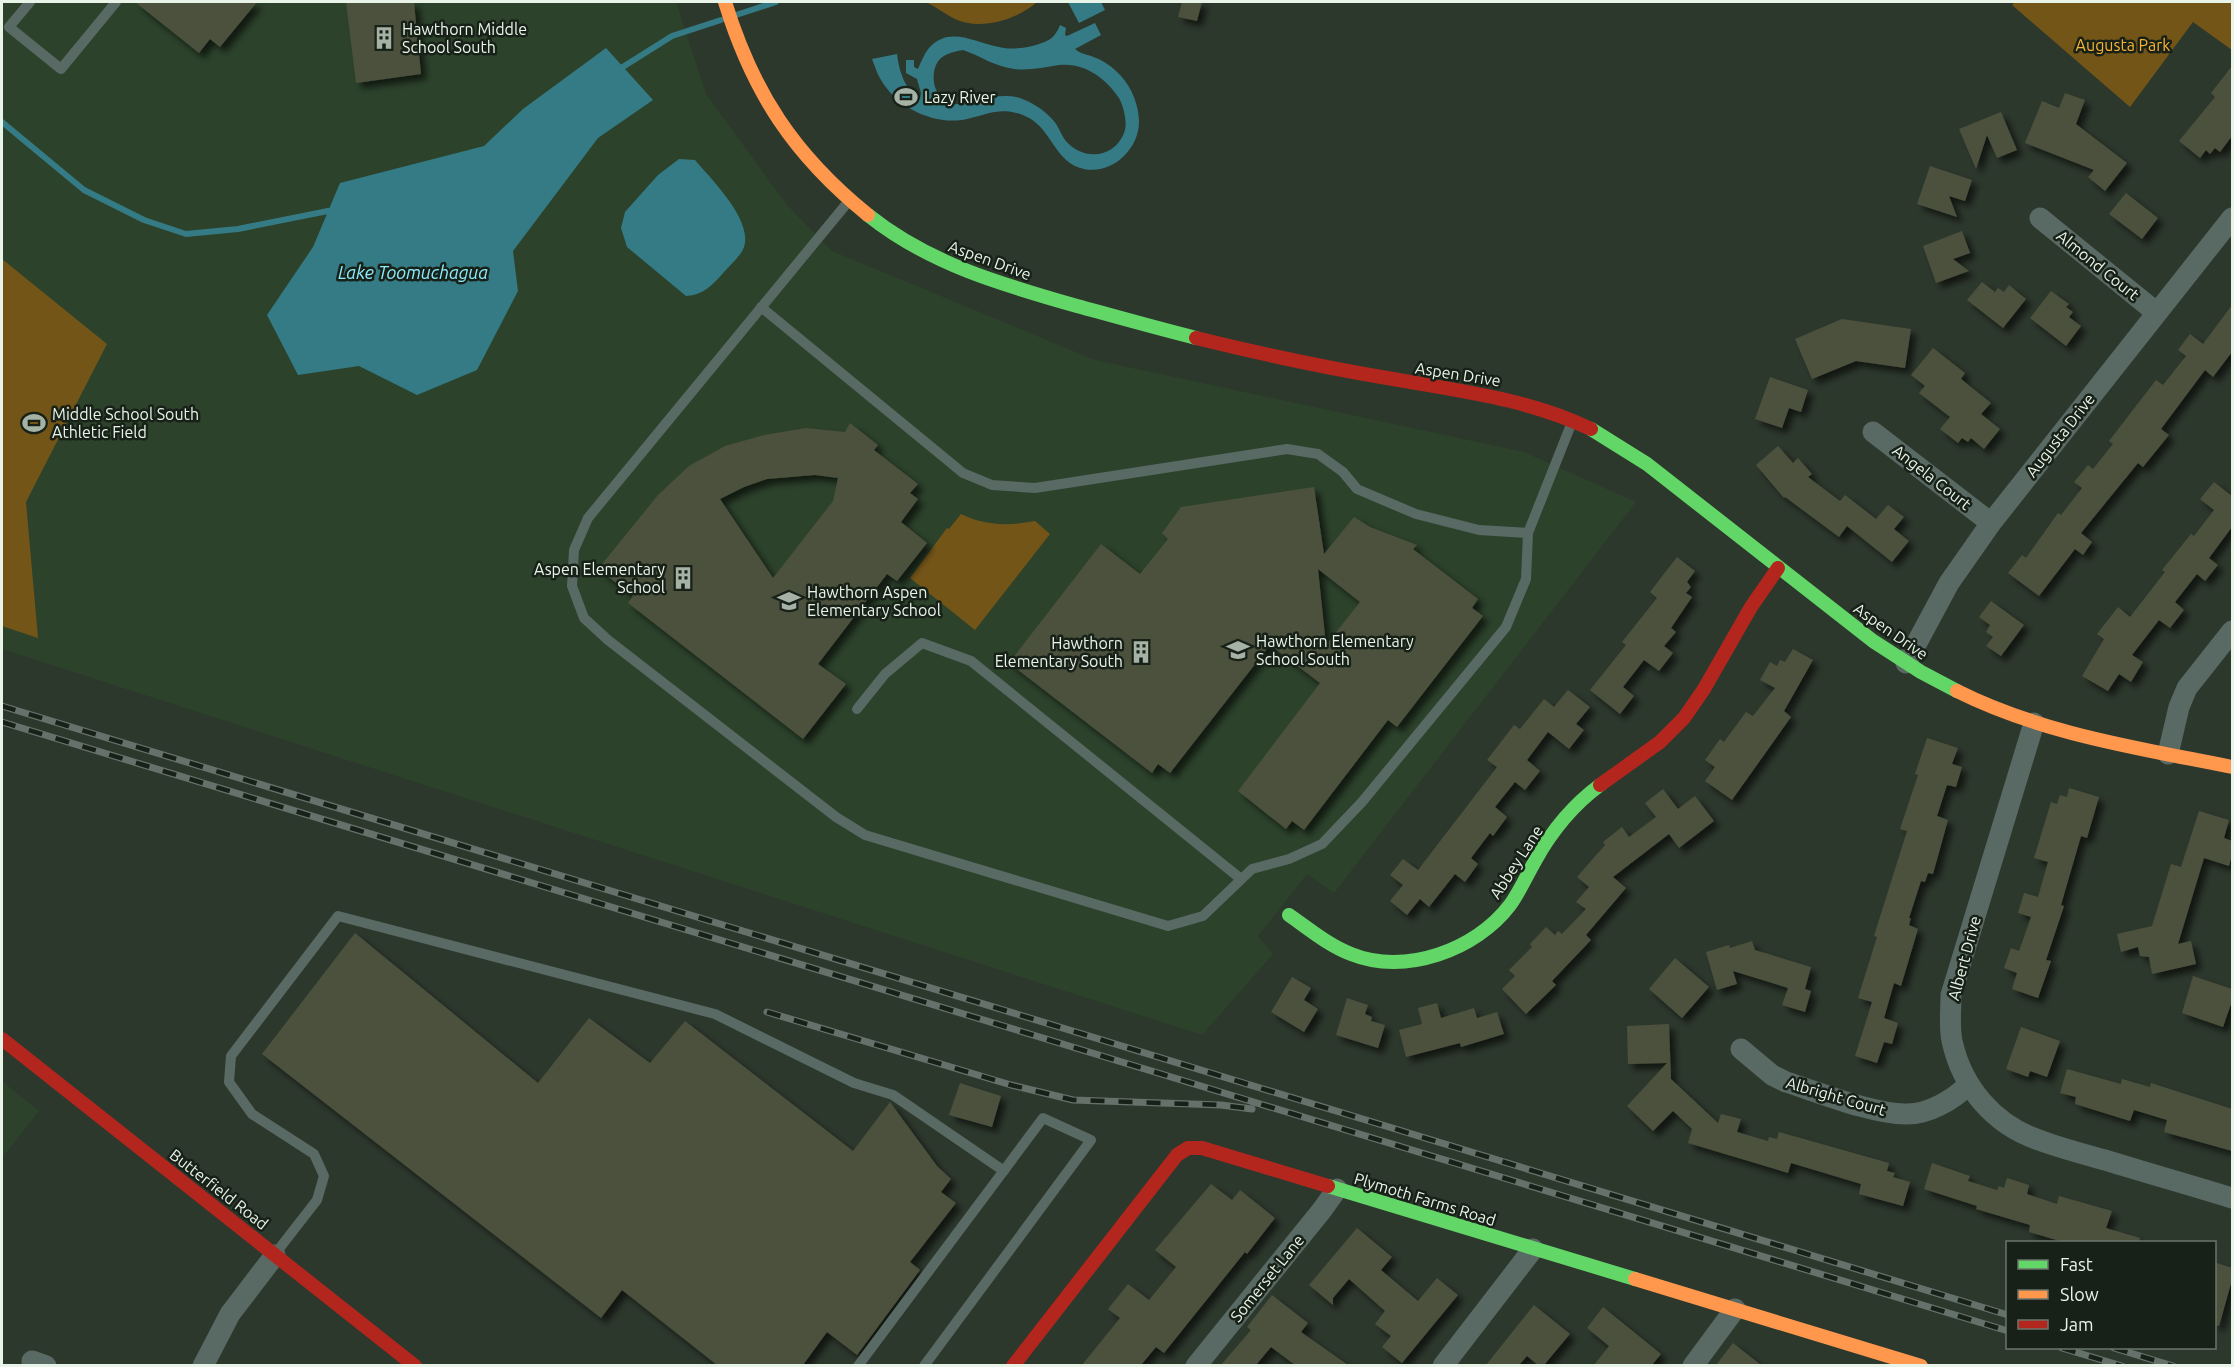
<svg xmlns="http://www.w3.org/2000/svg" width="2234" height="1367" font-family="Ubuntu,sans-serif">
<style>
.built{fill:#2c422b}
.green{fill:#745518}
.water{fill:#357b85;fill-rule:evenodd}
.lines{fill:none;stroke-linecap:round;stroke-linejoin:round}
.stream{stroke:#357b85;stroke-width:6}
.building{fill:#4b513d;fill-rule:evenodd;filter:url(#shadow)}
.lane{stroke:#596964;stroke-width:10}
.street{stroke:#596964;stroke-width:21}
.fast{stroke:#63d668;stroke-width:14}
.slow{stroke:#ff974d;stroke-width:14}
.jam{stroke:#b3261e;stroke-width:14}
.rail-casing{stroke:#65726b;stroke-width:7}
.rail{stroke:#182118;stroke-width:4.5;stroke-dasharray:14;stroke-linecap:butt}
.labels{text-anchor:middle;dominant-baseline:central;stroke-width:5;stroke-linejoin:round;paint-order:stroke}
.poi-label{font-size:16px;fill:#e8f4e7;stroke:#182118;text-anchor:start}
.park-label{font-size:16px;fill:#fab331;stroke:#182118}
.street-label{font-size:16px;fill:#e8f4e7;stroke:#182118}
.water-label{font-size:18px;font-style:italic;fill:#8cecfd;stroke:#182118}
</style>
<defs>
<filter id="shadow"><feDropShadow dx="5.5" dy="5.5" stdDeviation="3" flood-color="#0009"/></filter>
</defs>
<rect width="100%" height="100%" fill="#2d382d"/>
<path class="built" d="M2 2H676L706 94 787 205 832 251 1095 360 1524 452 1636 502 1334 893 1307 874 1258 936 1273 954 1202 1035 2 649Z
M2 1081 39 1111 2 1158Z"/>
<path class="green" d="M926 2H1037C1017 20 980 31 955 19 945 14 936 7 926 2Z
M2015 2H2232V50L2193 22 2130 107 2012 5Z
M2 259 107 344 26 502 38 638 2 626Z
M961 514C986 526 1008 526 1035 521L1050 534 975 630 910 578 947 528 949 529Z"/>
<path class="water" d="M1068 2H1101L1105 10 1079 23Z
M1095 23 1101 35 1075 49C1079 53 1085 54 1091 56 1103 60 1113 67 1121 76 1132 88 1139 106 1139 122 1139 149 1112 175 1084 169 1054 163 1052 127 1025 116 1002 106 988 114 967 119 936 126 898 109 881 80 877 74 875 66 872 59L897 54C899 71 905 90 920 99L921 93 917 79 906 73V60H914V67L918 69C921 62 924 54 929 48 950 25 975 43 999 47 1011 50 1025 48 1036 45 1049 41 1055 38 1060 25L1066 28 1065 35 1067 36ZM963 50C981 56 993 66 1014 69 1029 71 1044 67 1059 65 1084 62 1106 78 1119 98 1124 107 1128 124 1124 133 1114 159 1082 161 1065 140 1060 133 1058 124 1051 118 1043 109 1031 102 1020 98 1010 95 995 96 984 98 964 101 945 115 935 87 933 80 933 72 936 65 941 54 952 52 963 50Z
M606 48 653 100 598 138 513 251 518 291 477 370 417 395 359 366 298 375 267 315 313 247 340 183 484 146 523 109Z
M679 159 695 160C711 179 753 220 744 247 741 256 730 265 724 272 713 285 703 295 686 296L627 247 621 228 625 212 658 175Z"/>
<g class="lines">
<path class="stream" d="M736 15 776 2
M618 70 672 36 721 20
M2 122 84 190 144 220 186 234 238 229 328 211 334 212"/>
</g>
<path class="building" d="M135 2H257L220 47 210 39 199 53Z
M346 2H414L421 74 356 83Z
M1182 2H1202L1197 21 1178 17Z
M2232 66V136L2220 152 2215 148 2210 154 2206 150 2200 158 2179 141 2215 97 2211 93Z
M2065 93 2085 100 2076 124 2127 163 2105 191 2088 177 2094 170 2025 143 2042 101 2059 108Z
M2001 112 2017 150 1997 158 1987 135 1976 169 1959 129Z
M1930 166 1972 180 1965 201 1949 196 1957 217 1917 204Z
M2126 193 2158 218 2142 239 2109 214Z
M1962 231 1970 253 1953 259 1969 271 1936 283 1923 246Z
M1982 282 1995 292 1998 288 2004 292 2009 285 2026 299 2003 328 1967 300Z
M2051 291 2069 304 2066 307 2073 312 2069 317 2081 326 2066 346 2030 318Z
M2232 305V352L2213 377 2205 370 2161 429 2169 435 2143 467 2138 463 2081 533 2092 542 2083 555 2075 549 2039 596 2008 573 2022 555 2026 558 2058 513 2061 515 2082 488 2074 482 2088 465 2093 469 2113 444 2109 441 2156 380 2163 385 2186 356 2178 350 2190 334 2203 344Z
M1842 319 1911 329 1905 368 1856 361 1812 379 1795 339Z
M1933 348 1965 373 1961 379 1991 403 1981 414 2000 429 1984 449 1971 438 1968 442 1962 438 1958 443 1940 429 1950 417 1919 393 1925 386 1911 375Z
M1770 377 1808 390 1801 412 1789 408 1782 428 1755 419Z
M850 423 878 445 874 450 918 484 910 493 918 499 901 522 927 543 897 581 887 574 818 664 846 684 803 739 628 603 633 596 598 569 658 495 689 466 725 446 764 435 806 428 845 432ZM815 475 838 478 833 501 773 578 720 499 744 487 767 479Z
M1778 446 1793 463 1798 458 1812 474 1808 477 1840 501 1845 495 1876 519 1888 505 1904 517 1894 529 1909 541 1892 562 1847 526 1839 537 1785 497 1784 498 1756 465Z
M2214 482 2232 496V527L2209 558 2218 565 2205 581 2197 574 2175 602 2184 610 2170 628 2159 620 2132 655 2143 662 2131 682 2119 674 2108 691 2082 676 2104 639 2097 634 2118 607 2130 617 2165 572 2162 570 2191 534 2194 536 2214 510 2200 499Z
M1314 487 1324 554 1354 517 1370 527 1417 545 1413 549 1478 599 1472 608 1483 616 1397 727 1388 720 1304 830 1292 821 1286 829 1238 791 1320 683 1270 645 1170 773 1158 764 1152 773 1009 663 1101 544 1140 574 1168 539 1162 533 1181 507ZM1318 569 1360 602 1326 645Z
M1677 557 1695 571 1687 582 1691 587 1686 593 1692 597 1671 628 1676 632 1664 646 1673 653 1659 671 1644 660 1623 687 1634 696 1620 714 1590 690 1626 645 1622 642 1657 598 1650 592Z
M1991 601 2024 625 2001 656 1986 646 1993 637 1986 632 1990 625 1979 617Z
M1793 649 1813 660 1784 711 1791 717 1732 800 1705 781 1715 767 1705 760 1720 739 1724 742 1746 712 1753 716 1775 688 1760 680 1770 662 1777 666 1780 660 1785 662Z
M1568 690 1590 707 1576 724 1584 730 1569 749 1548 732 1527 760 1540 771 1525 790 1515 782 1495 807 1507 817 1493 836 1490 833 1471 858 1478 864 1465 882 1455 874 1429 907 1420 899 1407 915 1390 901 1403 885 1390 875 1403 859 1418 870 1497 767 1487 760 1514 725 1520 729 1544 699 1554 707Z
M1927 738 1958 748 1952 764 1962 767 1956 787 1947 785 1937 816 1948 820 1933 874 1928 873 1925 882 1921 881 1909 918H1911L1909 925 1918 929 1901 986 1894 983 1884 1018 1898 1023 1892 1044 1884 1042 1877 1063 1855 1056 1872 1002 1858 998 1877 937 1874 936 1907 831 1900 829 1918 775 1915 774Z
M2069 788 2099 797 2087 838 2081 836 2061 905 2064 906 2046 960 2051 961 2038 998 2012 989 2017 973 2004 968 2011 948 2019 951 2031 917 2018 913 2024 893 2038 897 2048 862 2034 858 2051 802 2057 804 2060 795 2067 797Z
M1663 789 1678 809 1695 796 1714 821 1679 848 1669 834 1613 877 1626 888 1586 935 1591 940 1552 981 1556 985 1526 1014 1502 989 1515 976 1509 970 1532 947 1530 944 1546 927 1555 935 1558 931 1562 934 1586 909 1576 902 1589 887 1577 877 1605 845 1603 842 1622 827 1629 837 1656 817 1645 803Z
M2199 811 2229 820 2224 838 2232 841V855L2229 866 2204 858 2178 944 2191 941 2196 964 2152 974 2149 957 2140 956 2138 947 2121 952 2117 934 2152 926 2171 864 2181 867Z
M355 933 538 1083 589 1018 650 1063 685 1021 853 1151 890 1102 937 1166 951 1179 941 1192 956 1203 910 1262 920 1270 857 1355 827 1332 803 1365H717L622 1290 601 1318 262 1054Z
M1752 941 1755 950 1811 967 1805 989 1811 991 1805 1012 1782 1005 1788 988 1733 971 1737 984 1717 990 1706 952 1729 945 1730 948Z
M1675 958 1709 987 1682 1018 1649 989Z
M2193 976 2232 989V1001L2223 1027 2182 1013Z
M1292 977 1311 988 1304 1000 1318 1009 1304 1032 1271 1012Z
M1347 998 1368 1005 1365 1014 1372 1017 1371 1021 1385 1025 1378 1048 1336 1035Z
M1437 1003 1441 1018 1474 1008 1477 1018 1497 1012 1504 1034 1461 1047 1460 1043 1406 1057 1399 1030 1422 1024 1418 1008Z
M1669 1024 1671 1079 1718 1123 1721 1114 1741 1119 1737 1132 1768 1141 1769 1137 1777 1139 1779 1132 1889 1163 1887 1171 1895 1173 1893 1177 1910 1182 1903 1206 1859 1194 1861 1184 1791 1163 1788 1173 1688 1143 1692 1129 1673 1111 1653 1131 1627 1106 1667 1063 1628 1064 1627 1026Z
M2021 1027 2060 1041 2047 1077 2030 1071 2028 1077 2006 1069Z
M2067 1069 2121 1084 2122 1079 2150 1087 2151 1083 2232 1109V1151L2164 1132 2167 1120 2134 1110 2130 1121 2075 1104 2076 1097 2060 1093Z
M960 1083 1001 1096 992 1127 949 1115Z
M1932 1163 1970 1176 1968 1181 1997 1190 1999 1186 2004 1188 2007 1178 2029 1185 2027 1194 2057 1204 2059 1196 2112 1211 2106 1228 2140 1238 2139 1242H2063L2029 1232 2030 1225 1976 1209 1977 1206 1924 1189Z
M1211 1184 1232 1200 1240 1190 1275 1218 1247 1254 1245 1252 1164 1353 1156 1347 1141 1365H1082L1120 1318 1108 1309 1128 1284 1149 1300 1176 1267 1155 1250Z
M1357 1228 1392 1257 1381 1270 1418 1301 1437 1278 1458 1295 1402 1363 1382 1347 1391 1336 1375 1324 1385 1311 1349 1279 1333 1298V1305L1309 1285Z
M2214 1262 2232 1268V1280L2219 1326 2214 1325Z
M1272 1295 1308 1323 1301 1332 1348 1365H1295L1271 1347 1256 1365H1221L1251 1330 1247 1327Z
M1534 1305 1570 1334 1544 1365H1538L1527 1356 1519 1365H1486Z
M1603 1307 1661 1354 1652 1365H1594L1609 1346 1587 1328Z
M1733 1343 1761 1365H1716Z"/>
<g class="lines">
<path class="lane" d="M30 2 9 27 61 69 116 2
M848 202 588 518 574 550 572 586 584 618 608 640 836 817 865 835 1168 926 1203 916 1252 869 1289 859 1322 844 1362 802 1506 627 1526 579 1528 533 1572 422
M761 307 963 473 992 485 1035 488 1287 449 1318 454 1343 472 1357 489 1416 514 1479 530 1528 533
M857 709 885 674 922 643 971 661 1241 879
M275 1254 317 1200 324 1176 314 1154 252 1114 229 1082 231 1056 338 916 715 1014 854 1083 893 1095 1004 1171
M858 1366 1043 1118 1091 1140 924 1366"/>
<path class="street" d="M2040 218 2157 313
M1873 432 1991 523
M1906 663 1949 583 1991 523 2232 218
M2034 723 1951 995C1951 1011 1949 1026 1952 1041 1962 1087 1994 1125 2039 1140 2060 1148 2083 1154 2105 1160 2147 1173 2190 1185 2232 1198
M2168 754 2179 707 2187 688 2232 631
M1741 1049 1772 1075 1786 1082C1818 1092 1875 1115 1907 1114 1929 1114 1953 1100 1968 1085
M32 1361 46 1366
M203 1366 230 1314 275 1255
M1196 1366 1322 1210 1337 1189
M1443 1366 1533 1249
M1693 1366 1735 1309"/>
<path class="fast" d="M868 215C929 264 1003 285 1077 306 1117 317 1156 328 1196 338
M1591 429 1647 464 1873 641 1921 672 1957 691
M1289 915C1309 929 1328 945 1351 954 1405 976 1476 950 1510 905 1520 891 1527 875 1535 861 1551 832 1573 805 1600 785
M1328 1186 1635 1279"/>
<path class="slow" d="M725 2C753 93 794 155 868 215
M1957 691C2043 734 2138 748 2232 767
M1635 1279 1921 1366"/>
<path class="jam" d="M1196 338C1261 354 1327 368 1393 379 1461 391 1528 399 1591 429
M1600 785 1660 742 1684 718 1704 689 1751 607 1778 568
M2 1039 415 1366
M1013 1366 1177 1155 1188 1148H1202L1328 1186"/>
<g class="rail-casing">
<path id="rail" d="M2 706 2008 1315
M2 722 2008 1331
M767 1012 1011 1085 1073 1100 1221 1105 1252 1109
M2062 1348 2122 1366
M2114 1348 2173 1366"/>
</g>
<use href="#rail" class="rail"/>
</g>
<defs>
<g id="building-bare" transform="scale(1.8)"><path d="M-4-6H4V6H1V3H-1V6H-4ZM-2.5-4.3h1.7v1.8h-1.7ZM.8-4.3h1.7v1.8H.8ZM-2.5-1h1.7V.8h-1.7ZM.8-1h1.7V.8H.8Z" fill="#a7b2a6" stroke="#182118" stroke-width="2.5" paint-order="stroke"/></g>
<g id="stadium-bare" transform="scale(1.8)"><path d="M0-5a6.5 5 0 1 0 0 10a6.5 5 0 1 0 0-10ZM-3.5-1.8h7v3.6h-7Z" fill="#a7b2a6" stroke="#182118" stroke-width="2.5" paint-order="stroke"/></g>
<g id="school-bare" transform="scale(1.8)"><path d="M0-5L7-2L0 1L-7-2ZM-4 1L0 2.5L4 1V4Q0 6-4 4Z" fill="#a7b2a6" stroke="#182118" stroke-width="2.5" paint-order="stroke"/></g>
</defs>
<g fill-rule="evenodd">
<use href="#building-bare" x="384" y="38"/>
<use href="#stadium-bare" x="906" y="97"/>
<use href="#stadium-bare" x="34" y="423"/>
<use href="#building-bare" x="683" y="578"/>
<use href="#school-bare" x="789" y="601"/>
<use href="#school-bare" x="1238" y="650"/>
<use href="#building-bare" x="1141" y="652"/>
</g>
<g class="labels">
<g class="poi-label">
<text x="402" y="29">Hawthorn Middle<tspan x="402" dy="18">School South</tspan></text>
<text x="924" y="97">Lazy River</text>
<text x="52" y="414">Middle School South<tspan x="52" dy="18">Athletic Field</tspan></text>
<text x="665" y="569" text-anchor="end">Aspen Elementary<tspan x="665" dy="18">School</tspan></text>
<text x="807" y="592">Hawthorn Aspen<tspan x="807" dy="18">Elementary School</tspan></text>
<text x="1256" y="641">Hawthorn Elementary<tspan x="1256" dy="18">School South</tspan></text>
<text x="1123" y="643" text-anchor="end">Hawthorn<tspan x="1123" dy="18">Elementary South</tspan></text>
</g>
<g class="park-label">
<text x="2123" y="45">Augusta Park</text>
</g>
<g class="street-label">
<text transform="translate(990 260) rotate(20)">Aspen Drive</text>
<text transform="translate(2098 265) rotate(39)">Almond Court</text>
<text transform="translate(1458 374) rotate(9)">Aspen Drive</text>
<text transform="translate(2060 435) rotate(-52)">Augusta Drive</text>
<text transform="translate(1932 477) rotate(38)">Angela Court</text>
<text transform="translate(1891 631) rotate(35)">Aspen Drive</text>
<text transform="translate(1516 862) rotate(-57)">Abbey Lane</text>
<text transform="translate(1964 958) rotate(-75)">Albert Drive</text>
<text transform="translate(1836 1096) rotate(16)">Albright Court</text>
<text transform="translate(219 1189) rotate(38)">Butterfield Road</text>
<text transform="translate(1425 1199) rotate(17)">Plymoth Farms Road</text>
<text transform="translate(1267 1278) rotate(-51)">Somerset Lane</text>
</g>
<g class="water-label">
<text x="413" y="272">Lake Toomuchagua</text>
</g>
</g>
<rect width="2234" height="1367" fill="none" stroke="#e8f4e7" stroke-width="6"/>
<rect x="2006" y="1241" width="210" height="108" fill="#182118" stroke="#6b756b" stroke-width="1.5"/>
<rect x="2018" y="1260" width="30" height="9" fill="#63d668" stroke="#6b756b" stroke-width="1.5"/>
<text x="2060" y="1271" font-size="18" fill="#e8f4e7">Fast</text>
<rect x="2018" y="1290" width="30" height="9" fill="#ff974d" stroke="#6b756b" stroke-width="1.5"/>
<text x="2060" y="1301" font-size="18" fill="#e8f4e7">Slow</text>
<rect x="2018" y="1320" width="30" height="9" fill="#b3261e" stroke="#6b756b" stroke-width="1.5"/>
<text x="2060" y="1331" font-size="18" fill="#e8f4e7">Jam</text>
</svg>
